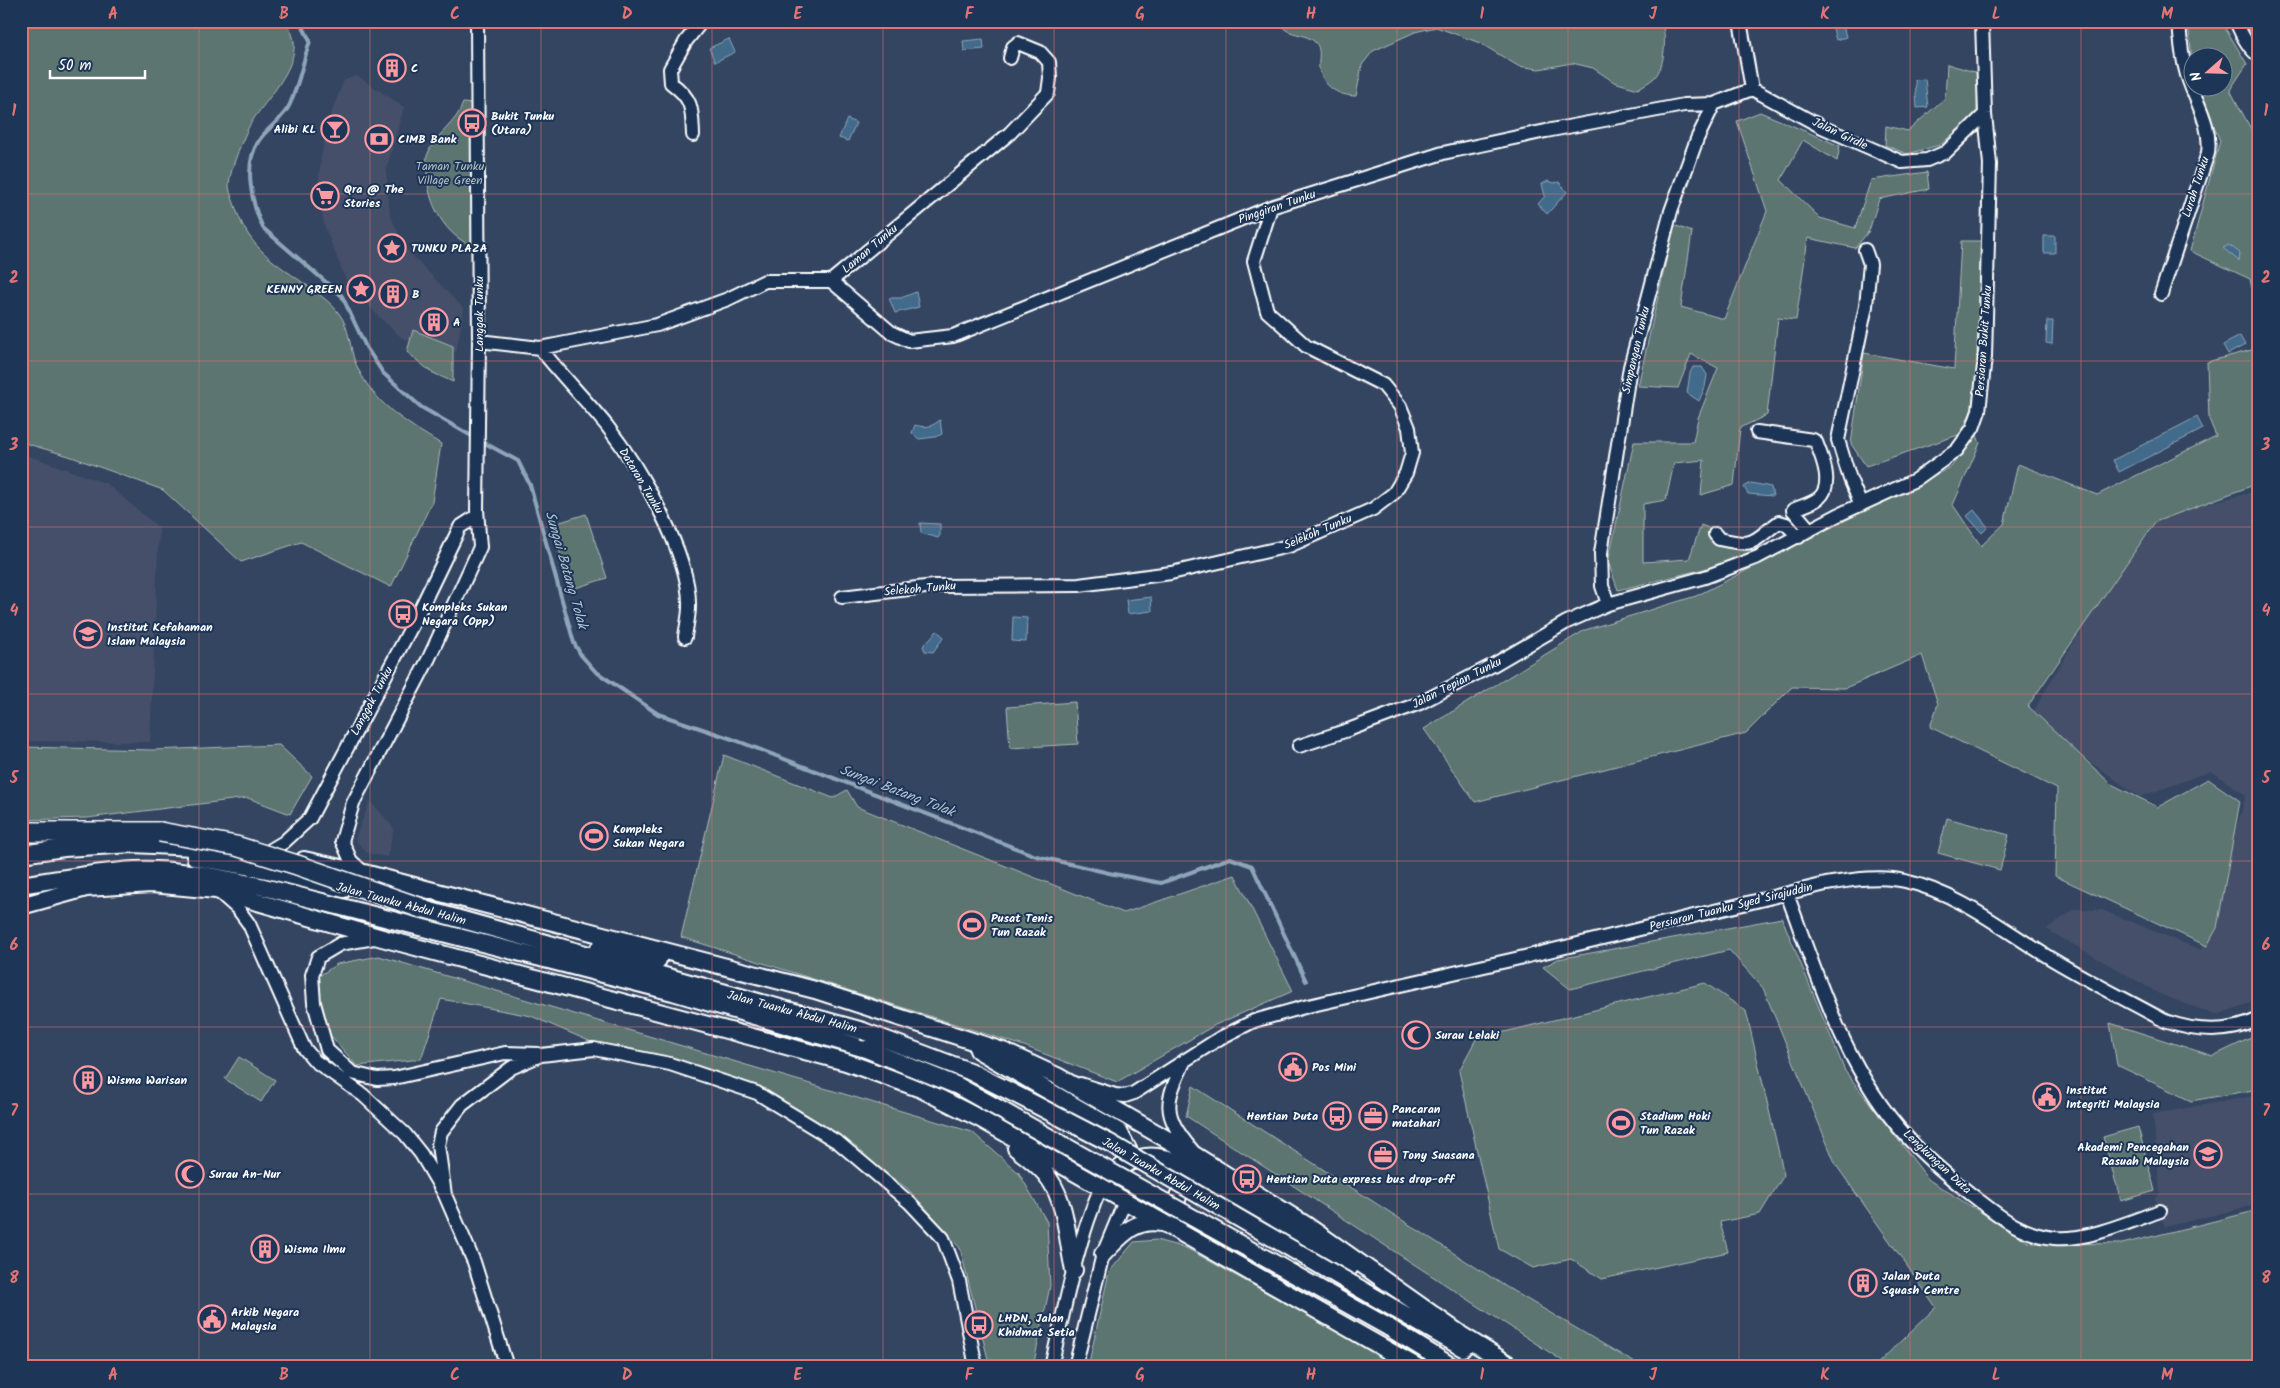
<svg xmlns="http://www.w3.org/2000/svg" width="2280" height="1388" font-family="Kalam,sans-serif">
<style>
.built{fill:#445069}
.green{fill:#5b7471;stroke:#adbab8}
.water{fill:#426a8a;stroke:#8ea6b9}
.lines{fill:none;stroke-linecap:round;stroke-linejoin:round}
.stream{stroke:#8ea6b9;stroke-width:4}
.minor-casing{stroke:#fff;stroke-width:16}
.major-casing{stroke:#fff;stroke-width:20}
.highway-casing{stroke:#fff;stroke-width:22}
.minor{stroke:#1d3557;stroke-width:12}
.major{stroke:#1d3557;stroke-width:16}
.highway{stroke:#1d3557;stroke-width:19}
.major-bridge-casing{stroke:#fff;stroke-width:20;stroke-linecap:butt}
.highway-bridge-casing{stroke:#fff;stroke-width:22;stroke-linecap:butt}
.major-bridge{stroke:#1d3557;stroke-width:16}
.highway-bridge{stroke:#1d3557;stroke-width:19}
.grid{fill:none;stroke:#e47373;stroke-width:1;stroke-opacity:0.55}
.labels{text-anchor:middle;dominant-baseline:central;stroke-width:4;stroke-linejoin:round;paint-order:stroke}
.poi-label{font-size:12px;font-weight:bold;fill:#fff;stroke:#1d3557;text-anchor:start}
.street-label{font-size:12px;fill:#fff;stroke:#1d3557}
.park-label{font-size:12px;fill:#b5c0bf;stroke:#1d3557}
.water-label{font-size:14px;font-style:italic;fill:#b3c3d0;stroke:#1d3557}
.neatline{fill:none;stroke:#e47373;stroke-width:2}
.grid-label{font-size:16px;text-anchor:middle;font-weight:bold;fill:#e47373}
</style>
<rect width="100%" height="100%" fill="#344562"/>
<filter id="ink" filterUnits="userSpaceOnUse"><feTurbulence type="fractalNoise" baseFrequency=".02" numOctaves="2"/><feDisplacementMap in="SourceGraphic" scale="10" xChannelSelector="R" yChannelSelector="G"/><feConvolveMatrix kernelMatrix="1 2 1 2 8 2 1 2 1" color-interpolation-filters="sRGB"/></filter>
<g filter="url(#ink)">
<path class="built" d="M357 76 404 107 386 170 390 215 406 249 464 309 456 352 402 338 379 317 346 280 324 225 318 187 321 158 328 121 344 80Z
M21 453 107 484 159 528 150 742 21 741Z
M2259 491V1000L2216 1015 2162 995 2046 929 2075 909 2102 910 2201 950 2246 795 2211 771 2140 797 2029 719 2146 518Z
M370 801 394 828 387 857 367 853 355 839Z
M2259 1095V1204L2165 1227 2155 1198 2160 1194 2153 1114Z"/>
<path class="green" d="M29 21H283C316 52 267 97 251 123 244 135 228 174 229 187 230 194 234 202 236 209 250 250 276 263 309 287 320 295 333 304 340 315 349 327 350 348 355 362 372 403 405 422 441 444L432 502 391 587 301 542 241 562 163 490 69 456 21 442V40Z
M1277 21H1662C1666 36 1666 66 1654 78 1650 82 1643 85 1638 89L1614 82 1593 68 1572 63 1539 69 1518 66 1480 43 1436 27 1415 32 1373 51 1362 65 1356 96C1339 96 1323 87 1319 68 1318 59 1322 48 1315 42 1306 34 1294 35 1286 30 1283 28 1280 24 1277 21Z
M2191 21H2221L2247 64 2230 90 2259 144V323L2250 279 2190 251 2220 141 2199 88H2222V58H2192V60L2189 31Z
M2243 21H2259V42L2245 25Z
M1947 64 1978 73 1977 113 1940 145 1907 154 1885 145 1886 126 1908 131 1945 98Z
M463 103 472 104 476 247C445 238 427 202 427 172 427 167 426 161 427 156 434 134 457 124 463 103Z
M1760 112 1840 146 1837 161 1803 140 1781 180 1820 218 1855 228 1871 180 1927 172 1929 189 1879 199 1869 231 1855 248 1808 238 1796 320 1778 318 1767 415 1740 428 1734 485 1701 495 1704 460 1674 463 1666 500 1643 504V562L1689 559 1701 525 1758 548 1733 562 1618 590 1608 562 1634 442H1693L1698 418 1718 368 1691 354 1678 388 1638 386 1674 225 1692 232 1681 307 1724 319 1767 211 1737 121Z
M1961 241H1981L1975 402 1961 434 1866 466 1851 444 1864 353 1954 369Z
M413 330 453 346V382L431 372 407 352Z
M2259 348V483L2155 522 2028 706 2111 784 2158 807 2208 779 2240 801 2217 928 2207 946 2055 876 2057 789 1930 727 1938 704 1922 655 1845 688 1792 687 1746 733 1475 802 1424 729 1585 630 1696 596 1951 467 1976 433 1980 443 1953 505 1981 546 2004 524 2018 464 2097 495 2216 436 2209 419 2207 362Z
M586 514 607 578 572 589 551 525Z
M1075 702 1078 744 1010 748 1007 707Z
M279 745 312 776 290 814 248 798 87 818 21 820V747L153 750Z
M724 755 833 798 847 790 857 807 1124 913 1235 875 1293 991 1215 1025 1117 1082 1024 1046 681 937Z
M1947 818 2009 835 2000 870 1938 853Z
M1782 918 1845 1071 1929 1180 2030 1243 2122 1244 2259 1210V1367H1874L1936 1307 1836 1165 1763 988 1729 950 1570 989 1543 967 1558 959Z
M379 956 972 1132 1019 1173 1047 1222 1050 1286 1033 1367H990L960 1248 908 1189 800 1111 589 1041 531 1016 441 999 421 1059 357 1066 320 1023 313 980 337 964Z
M1705 983 1746 1011 1784 1175 1760 1214 1720 1222 1728 1252 1602 1279 1571 1259 1533 1268 1499 1249 1459 1071 1476 1039Z
M2110 1023 2213 1056 2259 1034V1089L2191 1101 2117 1065Z
M239 1057 275 1080 261 1102 225 1079Z
M1193 1086 1508 1288 1642 1367H1572L1186 1116Z
M2138 1127 2155 1191 2121 1201 2103 1137Z
M1156 1240 1186 1248 1400 1367H1088L1109 1272 1134 1242Z"/>
<path class="water" d="M1831 21H1842L1846 37 1836 40Z
M729 39 735 52 715 62 709 48Z
M983 39 984 49 964 51 963 41Z
M1925 79 1928 107 1917 108 1915 80Z
M847 119 856 123 848 141 839 138Z
M1548 181 1554 183 1559 182 1567 192 1547 214 1538 204 1545 196 1542 184Z
M2044 236H2055V253H2044Z
M2229 245 2240 253 2239 261 2223 248Z
M916 292 919 307 895 313 889 298H901Z
M2047 321H2053L2052 344 2046 343Z
M2240 336 2245 345 2228 354 2223 345Z
M1693 367H1702L1707 375 1705 387 1699 401 1687 393 1690 373Z
M2197 417 2203 429 2119 472 2113 460Z
M940 420 942 434 935 437 919 439 912 433 915 425C925 428 932 427 940 420Z
M1751 483 1771 487 1773 496 1748 494 1744 487Z
M1974 510 1988 527 1982 533 1967 516Z
M920 523 940 524V535L938 538 921 533Z
M1151 597 1152 611 1128 614 1126 600Z
M1013 617 1027 618 1026 642 1012 641Z
M937 631 944 637 933 652 925 651 923 646Z"/>
<g class="lines">
<path class="stream" d="M300 21 310 41C303 61 299 84 290 104 284 119 266 128 258 142 243 166 252 205 263 228L342 296 366 347 383 373 421 407 475 438
M481 441 518 461 530 485 574 643 581 655 595 671 658 714 735 740 1036 856 1109 873 1161 883 1230 858 1252 866 1306 981"/>
<g class="minor-casing">
<path id="minor" d="M1740 21 1752 89 1822 127 1902 162 1927 160 1946 152 1985 114
M2236 21C2241 34 2248 48 2259 56
M693 135C692 109 693 99 671 83L670 69 686 41 702 21
M831 281 892 333 909 341 953 336 1271 207 1443 153 1546 131 1684 105 1714 104 1752 89
M2161 294 2208 153C2212 125 2195 101 2187 75 2182 58 2180 39 2179 21
M479 341 540 348 657 325 728 299 765 281H831L1010 133 1048 93 1050 78 1049 62 1040 52 1018 43 1013 47 1010 58
M540 348C561 375 585 399 607 426 639 467 691 555 689 607 689 617 686 628 685 637
M1757 432 1813 440 1816 442C1822 457 1834 485 1819 498 1812 504 1801 506 1793 510L1810 530
M1861 505 1850 479 1838 440 1866 306 1870 264 1865 250
M1715 534 1719 539C1757 547 1750 543 1779 522L1786 524 1799 537
M842 597 934 586 1079 585 1171 573 1289 546 1373 509 1394 493 1406 473 1412 453 1409 428 1400 406 1383 385 1306 346 1267 311 1254 261 1271 207
M1608 604 1602 586 1601 553 1630 367 1671 211 1697 139 1714 104
M1299 746 1348 730 1420 703 1493 665 1567 622 1608 604 1705 577 1758 557 1838 515 1915 480 1957 450 1973 428 1979 411 1985 357 1990 164 1985 114 1982 21
M269 851 284 842 310 818 415 620 460 527 477 516
M364 873 351 861 342 841 353 803 429 658 480 547 477 510 479 341 477 21
M220 893 238 909 249 924 304 1048 315 1061 363 1095 405 1134 421 1154 445 1195 474 1262 507 1367
M1787 894C1818 977 1845 1070 1907 1137 1926 1158 1949 1177 1972 1195 1998 1215 2019 1234 2054 1238 2086 1241 2129 1222 2160 1211
M374 938 340 944 318 957 312 975 314 1003 327 1050 352 1073 377 1079 394 1078 505 1053 538 1054
M1185 1060C1165 1102 1161 1113 1192 1150
M1080 1084 1115 1095 1125 1096 1134 1093 1220 1038 1254 1021 1308 1006 1524 957 1826 884C1852 880 1880 875 1905 881 1958 893 2001 928 2045 955 2084 979 2125 999 2165 1021 2196 1032 2229 1034 2259 1019
M445 1195 438 1145 441 1132 462 1105 511 1068 541 1055 594 1049 670 1064 757 1093 839 1143 910 1203 943 1238 959 1281 976 1367
M1051 1367C1065 1307 1076 1244 1101 1187
M1075 1367 1103 1254 1125 1201"/>
</g>
<g class="major-casing">
<path id="major" d="M21 854 64 848 133 844 213 848
M195 857 268 870 344 889
M304 860 364 873 815 990 1003 1051 1057 1076 1196 1156 1306 1225 1459 1333
M21 885C59 879 97 872 135 870 177 868 219 878 260 886L673 992 866 1049
M409 905 863 1031
M21 906 86 888 152 884 216 890 382 938 846 1062 921 1089 979 1118 1417 1367
M599 948 658 960
M978 1050 1119 1132 1134 1161
M1016 1148C1028 1158 1042 1167 1050 1180 1067 1205 1067 1241 1074 1270
M1104 1183C1119 1166 1139 1152 1163 1158 1177 1160 1192 1172 1204 1179 1253 1207 1302 1238 1350 1267
M1181 1219C1172 1201 1177 1187 1198 1183
M1103 1254C1121 1236 1134 1218 1162 1223
M1395 1309 1463 1348
M1388 1327 1453 1367
M1450 1328 1513 1367"/>
</g>
<g class="highway-casing">
<path id="highway" d="M21 832H160"/>
</g>
<use href="#minor" class="minor"/>
<use href="#major" class="major"/>
<use href="#highway" class="highway"/>
<g class="major-bridge-casing">
<path id="major-bridge" d="M863 1031 969 1071 1011 1092 1108 1142 1395 1309
M866 1049 958 1086 1388 1327"/>
</g>
<g class="highway-bridge-casing">
<path id="highway-bridge" d="M160 832 236 846 297 865 421 908"/>
</g>
<use href="#major-bridge" class="major-bridge"/>
<use href="#highway-bridge" class="highway-bridge"/>
</g>
</g>
<path class="grid" d="M199 21V1367M370 21V1367M541 21V1367M712 21V1367M883 21V1367M1054 21V1367M1226 21V1367M1397 21V1367M1568 21V1367M1739 21V1367M1910 21V1367M2081 21V1367M21 194H2259M21 361H2259M21 527H2259M21 694H2259M21 861H2259M21 1027H2259M21 1194H2259"/>
<defs>
<g id="building-ring" transform="scale(1.4375)"><circle r="9.5" fill="#1d3557" stroke="#ff9aa2" stroke-width="1.5"/><path d="M-4-6H4V6H1V3H-1V6H-4ZM-2.5-4.3h1.7v1.8h-1.7ZM.8-4.3h1.7v1.8H.8ZM-2.5-1h1.7V.8h-1.7ZM.8-1h1.7V.8H.8Z" fill="#ff9aa2"/></g>
<g id="bus-ring" transform="scale(1.4375)"><circle r="9.5" fill="#1d3557" stroke="#ff9aa2" stroke-width="1.5"/><path d="M-5-6H5V4H4V6H2V4H-2V6H-4V4H-5ZM-3.5-4V0h7V-4ZM-3.5 1.2v1.5H-2V1.2ZM2 1.2v1.5H3.5V1.2Z" fill="#ff9aa2"/></g>
<g id="bar-ring" transform="scale(1.4375)"><circle r="9.5" fill="#1d3557" stroke="#ff9aa2" stroke-width="1.5"/><path d="M-6-5H6L.8 .8V4.5H3.5V6h-7V4.5H-.8V.8Z" fill="#ff9aa2"/></g>
<g id="bank-ring" transform="scale(1.4375)"><circle r="9.5" fill="#1d3557" stroke="#ff9aa2" stroke-width="1.5"/><path d="M-6-4H6V4H-6ZM0-2.3a2.3 2.3 0 1 0 0 4.6a2.3 2.3 0 1 0 0-4.6Z" fill="#ff9aa2"/></g>
<g id="supermarket-ring" transform="scale(1.4375)"><circle r="9.5" fill="#1d3557" stroke="#ff9aa2" stroke-width="1.5"/><path d="M-6-5.5h2.5l.6 2H6L4.5 2H-2.5L-4.4-4H-6ZM-1.5 3.2a1.3 1.3 0 1 0 .1 0ZM3 3.2a1.3 1.3 0 1 0 .1 0Z" fill="#ff9aa2"/></g>
<g id="sight-ring" transform="scale(1.4375)"><circle r="9.5" fill="#1d3557" stroke="#ff9aa2" stroke-width="1.5"/><path d="M0-6L1.8-2.2L6-1.7L2.9 1.2L3.7 5.4L0 3.3L-3.7 5.4L-2.9 1.2L-6-1.7L-1.8-2.2Z" fill="#ff9aa2"/></g>
<g id="school-ring" transform="scale(1.4375)"><circle r="9.5" fill="#1d3557" stroke="#ff9aa2" stroke-width="1.5"/><path d="M0-5L7-2L0 1L-7-2ZM-4 1L0 2.5L4 1V4Q0 6-4 4Z" fill="#ff9aa2"/></g>
<g id="stadium-ring" transform="scale(1.4375)"><circle r="9.5" fill="#1d3557" stroke="#ff9aa2" stroke-width="1.5"/><path d="M0-5a6.5 5 0 1 0 0 10a6.5 5 0 1 0 0-10ZM-3.5-1.8h7v3.6h-7Z" fill="#ff9aa2"/></g>
<g id="mosque-ring" transform="scale(1.4375)"><circle r="9.5" fill="#1d3557" stroke="#ff9aa2" stroke-width="1.5"/><path d="M3.5-4.9A6 6 0 1 0 3.5 4.9A5 5 0 1 1 3.5-4.9Z" fill="#ff9aa2"/></g>
<g id="civic-ring" transform="scale(1.4375)"><circle r="9.5" fill="#1d3557" stroke="#ff9aa2" stroke-width="1.5"/><path d="M-.6-6.5H3V-4.5H.6V-3L4-1V1h2V6H-6V1h2V-1L-.6-3ZM-1.2 2.5V6h2.4V2.5Z" fill="#ff9aa2"/></g>
<g id="office-ring" transform="scale(1.4375)"><circle r="9.5" fill="#1d3557" stroke="#ff9aa2" stroke-width="1.5"/><path d="M-6-3h4V-5.5h4V-3h4V5H-6ZM-1-4.5V-3h2v-1.5ZM-6 0V1H6V0Z" fill="#ff9aa2"/></g>
</defs>
<g fill-rule="evenodd">
<use href="#building-ring" x="392" y="68"/>
<use href="#bus-ring" x="472" y="123"/>
<use href="#bar-ring" x="335" y="129"/>
<use href="#bank-ring" x="379" y="139"/>
<use href="#supermarket-ring" x="325" y="196"/>
<use href="#sight-ring" x="392" y="248"/>
<use href="#sight-ring" x="361" y="289"/>
<use href="#building-ring" x="393" y="294"/>
<use href="#building-ring" x="434" y="322"/>
<use href="#bus-ring" x="403" y="614"/>
<use href="#school-ring" x="88" y="634"/>
<use href="#stadium-ring" x="594" y="836"/>
<use href="#stadium-ring" x="972" y="925"/>
<use href="#mosque-ring" x="1416" y="1035"/>
<use href="#civic-ring" x="1293" y="1067"/>
<use href="#building-ring" x="88" y="1080"/>
<use href="#civic-ring" x="2047" y="1097"/>
<use href="#bus-ring" x="1337" y="1116"/>
<use href="#office-ring" x="1373" y="1116"/>
<use href="#stadium-ring" x="1621" y="1123"/>
<use href="#school-ring" x="2208" y="1154"/>
<use href="#office-ring" x="1383" y="1155"/>
<use href="#mosque-ring" x="190" y="1174"/>
<use href="#bus-ring" x="1247" y="1179"/>
<use href="#building-ring" x="265" y="1249"/>
<use href="#building-ring" x="1863" y="1283"/>
<use href="#civic-ring" x="212" y="1319"/>
<use href="#bus-ring" x="979" y="1325"/>
</g>
<g class="labels">
<g class="poi-label">
<text x="411" y="68">C</text>
<text x="491" y="116">Bukit Tunku<tspan x="491" dy="14">(Utara)</tspan></text>
<text x="316" y="129" text-anchor="end">Alibi KL</text>
<text x="398" y="139">CIMB Bank</text>
<text x="344" y="189">Qra @ The<tspan x="344" dy="14">Stories</tspan></text>
<text x="411" y="248">TUNKU PLAZA</text>
<text x="342" y="289" text-anchor="end">KENNY GREEN</text>
<text x="412" y="294">B</text>
<text x="453" y="322">A</text>
<text x="422" y="607">Kompleks Sukan<tspan x="422" dy="14">Negara (Opp)</tspan></text>
<text x="107" y="627">Institut Kefahaman<tspan x="107" dy="14">Islam Malaysia</tspan></text>
<text x="613" y="829">Kompleks<tspan x="613" dy="14">Sukan Negara</tspan></text>
<text x="991" y="918">Pusat Tenis<tspan x="991" dy="14">Tun Razak</tspan></text>
<text x="1435" y="1035">Surau Lelaki</text>
<text x="1312" y="1067">Pos Mini</text>
<text x="107" y="1080">Wisma Warisan</text>
<text x="2066" y="1090">Institut<tspan x="2066" dy="14">Integriti Malaysia</tspan></text>
<text x="1392" y="1109">Pancaran<tspan x="1392" dy="14">matahari</tspan></text>
<text x="1318" y="1116" text-anchor="end">Hentian Duta</text>
<text x="1640" y="1116">Stadium Hoki<tspan x="1640" dy="14">Tun Razak</tspan></text>
<text x="2189" y="1147" text-anchor="end">Akademi Pencegahan<tspan x="2189" dy="14">Rasuah Malaysia</tspan></text>
<text x="1402" y="1155">Tony Suasana</text>
<text x="209" y="1174">Surau An-Nur</text>
<text x="1266" y="1179">Hentian Duta express bus drop-off</text>
<text x="284" y="1249">Wisma Ilmu</text>
<text x="1882" y="1276">Jalan Duta<tspan x="1882" dy="14">Squash Centre</tspan></text>
<text x="231" y="1312">Arkib Negara<tspan x="231" dy="14">Malaysia</tspan></text>
<text x="998" y="1318">LHDN, Jalan<tspan x="998" dy="14">Khidmat Setia</tspan></text>
</g>
<g class="street-label">
<text transform="translate(1840 134) rotate(25)">Jalan Girdle</text>
<text transform="translate(2196 187) rotate(-72)">Lurah Tunku</text>
<text transform="translate(1277 207) rotate(-19)">Pinggiran Tunku</text>
<text transform="translate(870 249) rotate(-40)">Laman Tunku</text>
<text transform="translate(479 314) rotate(-90)">Langgak Tunku</text>
<text transform="translate(1984 341) rotate(-86)">Persiaran Bukit Tunku</text>
<text transform="translate(1636 350) rotate(-77)">Simpangan Tunku</text>
<text transform="translate(641 481) rotate(59)">Dataran Tunku</text>
<text transform="translate(1318 532) rotate(-23)">Selekoh Tunku</text>
<text transform="translate(920 589) rotate(-5)">Selekoh Tunku</text>
<text transform="translate(1457 683) rotate(-27)">Jalan Tepian Tunku</text>
<text transform="translate(372 701) rotate(-62)">Langgak Tunku</text>
<text transform="translate(401 904) rotate(15)">Jalan Tuanku Abdul Halim</text>
<text transform="translate(1731 907) rotate(-14)">Persiaran Tuanku Syed Sirajuddin</text>
<text transform="translate(792 1012) rotate(15)">Jalan Tuanku Abdul Halim</text>
<text transform="translate(1937 1162) rotate(43)">Lengkungan Duta</text>
<text transform="translate(1161 1174) rotate(30)">Jalan Tuanku Abdul Halim</text>
</g>
<g class="park-label">
<text x="450" y="166">Taman Tunku<tspan x="450" dy="14">Village Green</tspan></text>
</g>
<g class="water-label">
<text transform="translate(566 570) rotate(74)">Sungai Batang Tolak</text>
<text transform="translate(897 791) rotate(21)">Sungai Batang Tolak</text>
</g>
</g>
<rect width="2280" height="1388" fill="none" stroke="#1d3557" stroke-width="55"/>
<g transform="translate(2208 72) rotate(250)"><circle r="24" fill="#1d3557" stroke="#77869a"/>
<path d="M0-4L9 19L0 12L-9 19Z" fill="#ff9aa2"/>
<text y="-8" font-size="14" font-weight="bold" text-anchor="middle" fill="#ffffff">N</text>
</g>
<path d="M50 70v8h95v-8" fill="none" stroke="#ffffff" stroke-width="2.5"/>
<text x="58" y="70" font-size="15" fill="#ffffff" stroke="#1d3557" stroke-width="4" paint-order="stroke">50 m</text>
<rect x="28" y="28" width="2224" height="1332" class="neatline"/>
<g class="grid-label">
<text x="113" y="19">A</text>
<text x="284" y="19">B</text>
<text x="455" y="19">C</text>
<text x="627" y="19">D</text>
<text x="798" y="19">E</text>
<text x="969" y="19">F</text>
<text x="1140" y="19">G</text>
<text x="1311" y="19">H</text>
<text x="1482" y="19">I</text>
<text x="1653" y="19">J</text>
<text x="1825" y="19">K</text>
<text x="1996" y="19">L</text>
<text x="2167" y="19">M</text>
<text x="14" y="116">1</text>
<text x="2266" y="116">1</text>
<text x="14" y="283">2</text>
<text x="2266" y="283">2</text>
<text x="14" y="450">3</text>
<text x="2266" y="450">3</text>
<text x="14" y="616">4</text>
<text x="2266" y="616">4</text>
<text x="14" y="783">5</text>
<text x="2266" y="783">5</text>
<text x="14" y="950">6</text>
<text x="2266" y="950">6</text>
<text x="14" y="1116">7</text>
<text x="2266" y="1116">7</text>
<text x="14" y="1283">8</text>
<text x="2266" y="1283">8</text>
<text x="113" y="1380">A</text>
<text x="284" y="1380">B</text>
<text x="455" y="1380">C</text>
<text x="627" y="1380">D</text>
<text x="798" y="1380">E</text>
<text x="969" y="1380">F</text>
<text x="1140" y="1380">G</text>
<text x="1311" y="1380">H</text>
<text x="1482" y="1380">I</text>
<text x="1653" y="1380">J</text>
<text x="1825" y="1380">K</text>
<text x="1996" y="1380">L</text>
<text x="2167" y="1380">M</text>
</g>
</svg>
